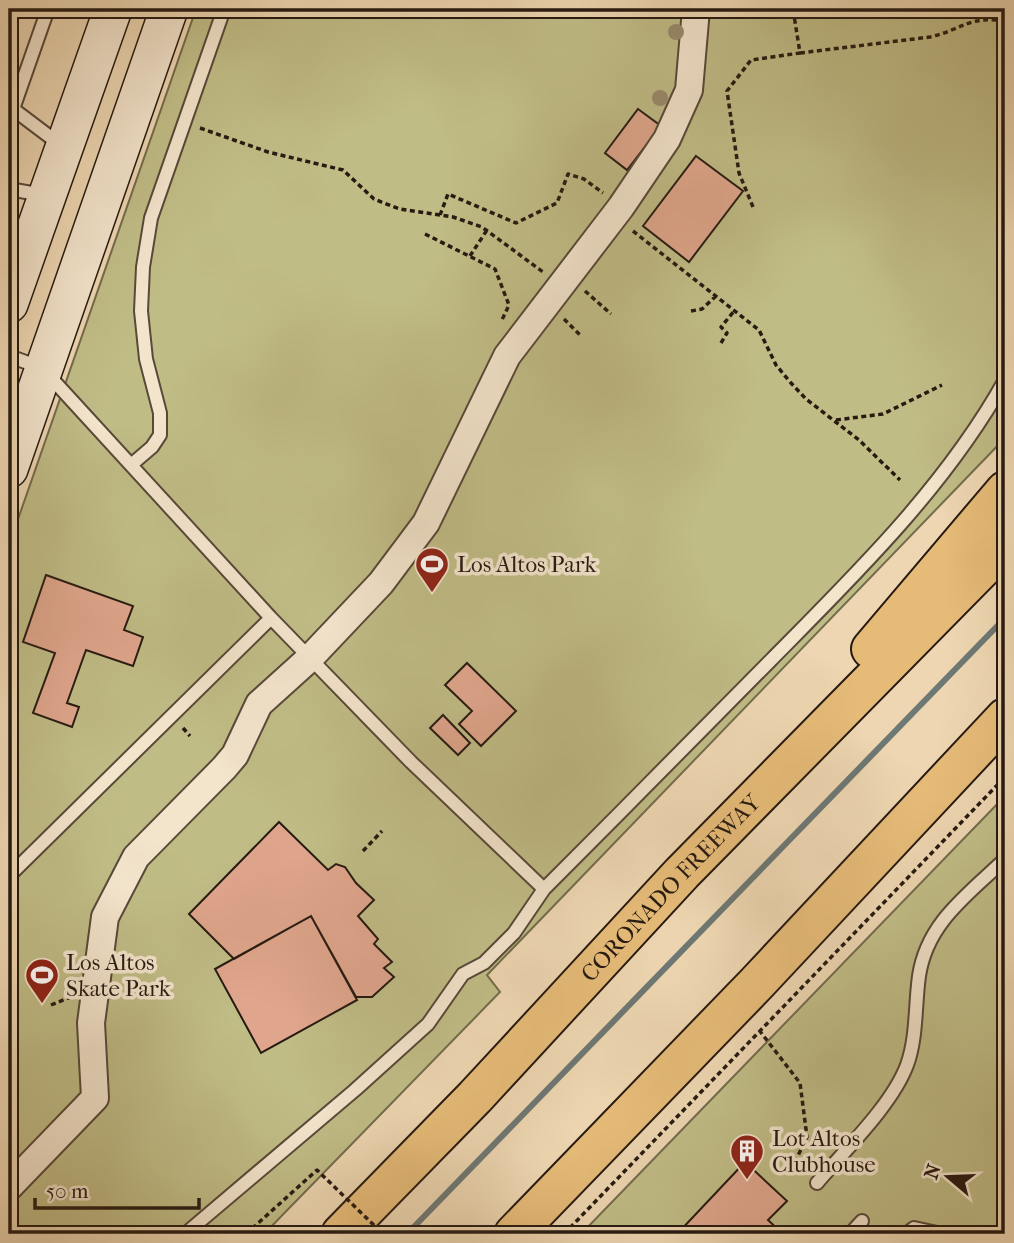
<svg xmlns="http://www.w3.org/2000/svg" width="1014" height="1243" font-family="'IM FELL French Canon',serif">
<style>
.green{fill:#c0bc86;stroke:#736b4c;stroke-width:2}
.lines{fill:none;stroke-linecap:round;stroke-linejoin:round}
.stream{stroke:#6e7874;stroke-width:6}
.building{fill:#e0a68d;stroke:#261a11;stroke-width:2}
.lane-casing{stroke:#584939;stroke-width:16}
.street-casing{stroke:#584939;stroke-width:30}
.secondary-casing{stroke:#261a11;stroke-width:40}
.highway-casing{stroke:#261a11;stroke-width:42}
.path{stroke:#261a11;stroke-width:3.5;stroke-dasharray:5 3.5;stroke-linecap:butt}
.lane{stroke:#f3e4cc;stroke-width:12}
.street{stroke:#f3e4cc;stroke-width:26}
.secondary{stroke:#f3e4cc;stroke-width:37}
.highway{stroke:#e6bb78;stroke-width:38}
.path-bridge{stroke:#261a11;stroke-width:3.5;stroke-dasharray:5 3.5;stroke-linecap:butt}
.tree{fill:#998a6c}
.labels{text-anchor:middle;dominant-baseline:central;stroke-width:7;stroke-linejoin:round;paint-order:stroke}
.poi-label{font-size:23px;fill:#261a11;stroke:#f3e4cc;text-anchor:start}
.street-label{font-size:23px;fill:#261a11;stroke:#f3e4cc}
</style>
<rect width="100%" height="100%" fill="#edd6b1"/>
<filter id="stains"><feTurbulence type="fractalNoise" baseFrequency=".00286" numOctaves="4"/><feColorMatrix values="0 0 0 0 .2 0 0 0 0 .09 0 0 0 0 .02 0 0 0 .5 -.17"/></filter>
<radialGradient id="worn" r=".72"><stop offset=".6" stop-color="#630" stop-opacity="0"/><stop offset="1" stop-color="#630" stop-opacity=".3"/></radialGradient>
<path class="green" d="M196 9H1005V438L487 975 500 992 264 1234H9V545Z
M1005 796V1234H581Z"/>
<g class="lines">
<path class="stream" d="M407 1234 1005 618"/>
</g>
<path class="building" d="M638 109 661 126 627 170 605 153Z
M696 156 743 191 689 262 643 226Z
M46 575 133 606 124 630 143 637 133 666 86 650 67 703 79 707 72 727 33 713 55 653 23 642Z
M467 663 516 711 481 746 459 724 472 711 445 685Z
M443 715 470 743 458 755 430 728Z
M279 822 328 870 336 864 345 867 356 883 374 900 358 916 378 939 374 944 392 962 384 968 394 977 372 997H356L311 916 234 959 189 914Z
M311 916 357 1000 261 1053 215 969Z
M745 1162 787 1201 768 1220 783 1234H677Z"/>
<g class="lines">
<g class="lane-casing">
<path id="lane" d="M48 9 13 109 62 146
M9 189 43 195
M9 356 42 368 271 618 411 762 544 889 514 933 484 963 463 974 428 1024 355 1090 185 1234
M131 465 152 447 160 435V413L146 359 141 311 143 267 151 218 224 9
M9 876 271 618
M544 889C620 813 696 736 771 660 856 574 946 486 1005 380
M817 1183C845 1150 892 1105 907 1065 917 1038 915 1004 919 976 927 922 969 894 1005 859
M850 1234 862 1221
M906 1234 914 1228 942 1234"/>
</g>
<g class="street-casing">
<path id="street" d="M9 1187 95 1098 91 1023 105 917 136 857 224 768 235 755 259 704 310 658 381 583 426 523 507 356 621 207 667 139 689 90 696 9"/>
</g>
<g class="secondary-casing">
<path id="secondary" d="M9 304 113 9
M9 469 169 9"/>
</g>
<g class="highway-casing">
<g id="highway">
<path d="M871 649 1005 491"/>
<path id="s1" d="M341 1234 475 1097 682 873 1005 545"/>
<path d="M514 1234 756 984 1005 718"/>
</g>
</g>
<path class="path" d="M800 53 930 37C961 30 970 15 1005 21
M200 128 268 152 343 170 374 199 384 203 400 209 453 217 482 227 543 272
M753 207 739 173 727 91 751 60 800 53 793 9
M440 215 448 194 516 223 557 203 568 174 584 179 603 193
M633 231 759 330 776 365 791 383 806 399 859 440 900 480
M425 234 495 269 509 305 501 322
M470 256 487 230
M585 291 611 314
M691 311 702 309 717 295
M564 319 582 337
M721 343 727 333 721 327 735 310
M836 420 883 414 942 385
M183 728 190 736
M363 851 382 831
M51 1005 71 997
M759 1030 800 1083 807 1137 794 1164
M564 1234 1005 777"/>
<use href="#lane" class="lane"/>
<use href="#street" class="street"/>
<use href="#secondary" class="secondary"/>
<use href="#highway" class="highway"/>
<path class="path-bridge" d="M246 1234 317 1170 383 1234"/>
</g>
<g class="tree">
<circle cx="676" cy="32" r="8"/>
<circle cx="660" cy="98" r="8"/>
</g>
<defs>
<g id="stadium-pin" transform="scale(1.75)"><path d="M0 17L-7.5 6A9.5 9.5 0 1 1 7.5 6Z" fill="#8f2418" stroke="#f3e4cc"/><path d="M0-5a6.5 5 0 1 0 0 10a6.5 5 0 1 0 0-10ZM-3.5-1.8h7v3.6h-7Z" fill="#fff"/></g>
<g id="building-pin" transform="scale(1.75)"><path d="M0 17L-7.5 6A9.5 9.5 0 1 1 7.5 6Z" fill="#8f2418" stroke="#f3e4cc"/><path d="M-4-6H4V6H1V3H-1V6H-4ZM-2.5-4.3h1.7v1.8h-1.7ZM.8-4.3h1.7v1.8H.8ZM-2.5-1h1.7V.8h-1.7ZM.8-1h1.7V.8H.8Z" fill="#fff"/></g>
</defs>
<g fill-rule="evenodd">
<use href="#stadium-pin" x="432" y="564"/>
<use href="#stadium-pin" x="42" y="975"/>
<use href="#building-pin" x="747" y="1151"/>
</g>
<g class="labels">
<g class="poi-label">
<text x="457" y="564">Los Altos Park</text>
<text x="66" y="962">Los Altos<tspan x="66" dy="26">Skate Park</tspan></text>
<text x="772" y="1138">Lot Altos<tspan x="772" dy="26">Clubhouse</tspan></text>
</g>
<g class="street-label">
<text stroke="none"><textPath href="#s1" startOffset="478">CORONADO FREEWAY</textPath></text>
</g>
</g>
<rect width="1014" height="1243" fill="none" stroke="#edd6b1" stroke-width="35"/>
<rect x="10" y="10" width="993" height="1222" fill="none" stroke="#261a11" stroke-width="3.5"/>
<rect x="18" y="18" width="979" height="1208" fill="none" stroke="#261a11" stroke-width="2"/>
<g transform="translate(948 1177) rotate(289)" stroke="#f3e4cc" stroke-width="5" paint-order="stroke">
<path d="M0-5L12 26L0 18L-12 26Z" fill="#261a11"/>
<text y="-10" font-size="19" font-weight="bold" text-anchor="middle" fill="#261a11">N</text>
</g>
<path d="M35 1198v10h164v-10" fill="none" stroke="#261a11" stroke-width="3.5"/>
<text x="46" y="1198" font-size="21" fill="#261a11" stroke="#f3e4cc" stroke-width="5" paint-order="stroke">50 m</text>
<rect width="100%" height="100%" filter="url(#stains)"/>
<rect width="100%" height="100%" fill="url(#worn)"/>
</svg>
